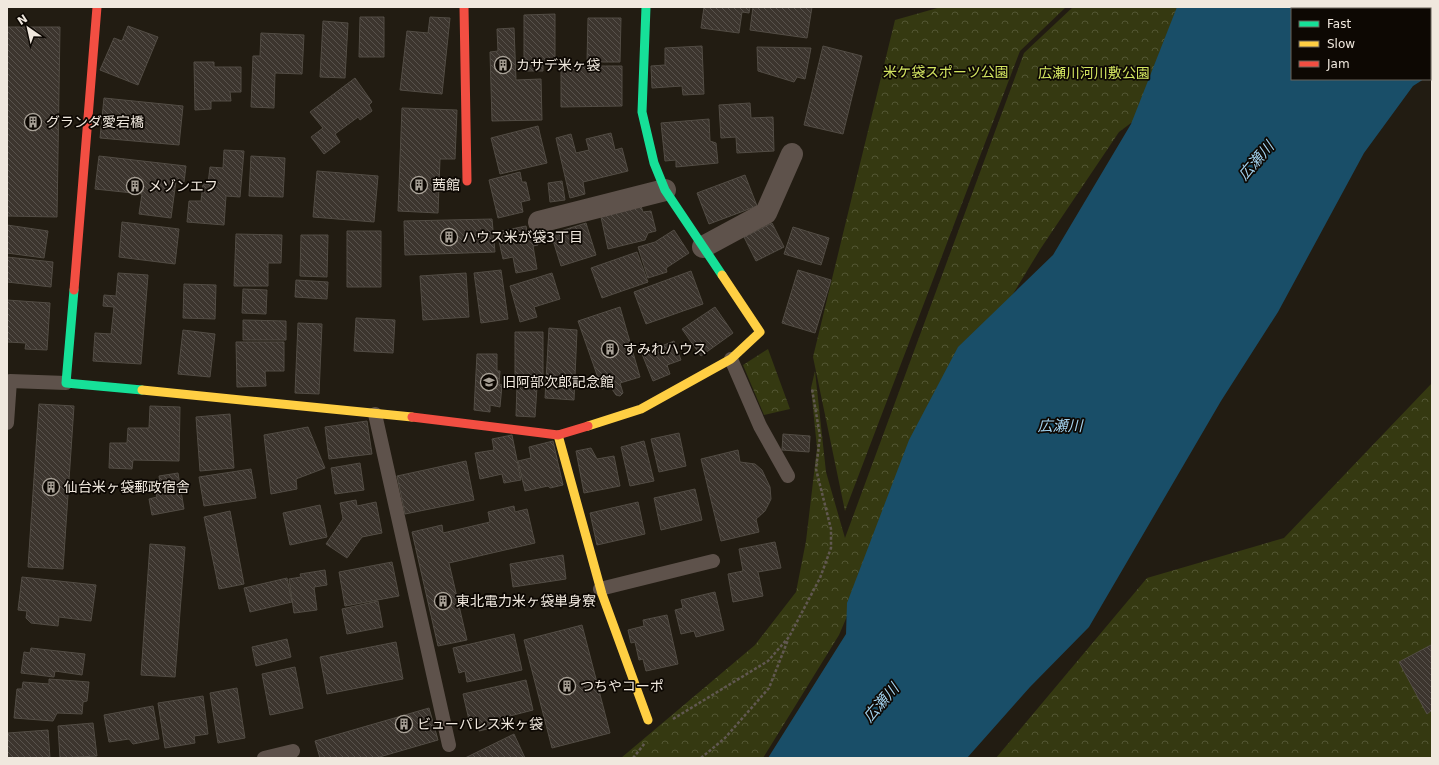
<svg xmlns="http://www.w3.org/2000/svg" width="1439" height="765" font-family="'DejaVu Sans','Noto Sans JP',sans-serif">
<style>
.forest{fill:url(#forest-crowns)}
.water{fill:#194e68}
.building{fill:url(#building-back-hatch);stroke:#524c44}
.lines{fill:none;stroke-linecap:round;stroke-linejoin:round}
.path{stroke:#615851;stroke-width:2.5;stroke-dasharray:3 2;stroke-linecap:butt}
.lane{stroke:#5e524b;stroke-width:14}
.street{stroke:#5e524b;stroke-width:22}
.fast{stroke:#16e098;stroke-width:9}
.slow{stroke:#ffcf43;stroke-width:9}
.jam{stroke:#f24e42;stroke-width:9}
.labels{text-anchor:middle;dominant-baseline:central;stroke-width:3.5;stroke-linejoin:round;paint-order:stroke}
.poi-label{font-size:14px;fill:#f0e8de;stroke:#0d0803;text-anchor:start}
.park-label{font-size:14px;fill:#d3e560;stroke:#0d0803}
.water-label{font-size:15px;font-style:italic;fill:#a3d2ee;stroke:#0d0803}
</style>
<defs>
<pattern id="forest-crowns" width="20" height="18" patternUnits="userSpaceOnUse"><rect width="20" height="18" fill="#353911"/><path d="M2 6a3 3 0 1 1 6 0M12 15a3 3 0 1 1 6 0" fill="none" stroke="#535633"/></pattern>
<pattern id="building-back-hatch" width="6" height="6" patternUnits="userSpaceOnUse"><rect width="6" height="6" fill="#3c352e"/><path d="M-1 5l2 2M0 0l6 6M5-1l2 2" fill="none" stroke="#58524c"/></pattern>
</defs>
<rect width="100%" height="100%" fill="#221c12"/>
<path class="forest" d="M941 7H1066L1020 51 845 511 813 357 895 20Z
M1073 7H1209L1171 93 1119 132 1041 248 936 420 872 558 839 635 763 758H621L755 645 796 592 806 541 817 448 811 388 815 371 826 472 845 538 1024 53Z
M768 349 790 409 764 415 743 365Z
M1432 383V758H996L1147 578 1284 538Z"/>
<path class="water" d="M1177 7H1432V74L1430 75V9H1292V79H1424L1413 86 1364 153 1278 312 1221 401 1089 627 1030 687 967 758H768L846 634 847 603 909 440 958 347 1053 255 1131 124Z"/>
<path class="building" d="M704 7H750L749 13 742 12 739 33 701 28Z
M753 7H812L807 38 750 30Z
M555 14V63H543V71H524V15Z
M360 17H384V57H359Z
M430 17 450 18 442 94 400 90 407 31 428 33Z
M588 18H621L620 62H587Z
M323 21 348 23 345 78 320 77Z
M128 26 158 37 138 85 100 70 114 38 122 41Z
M7 27H60L57 217 7 216Z
M514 28 516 80 541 79 542 120 492 121 490 52 498 51 497 29Z
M261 33 304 35 302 74 275 73 274 108 251 107 253 56H260Z
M702 46 704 94 683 95 682 86 652 88 651 66 665 65V48Z
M823 46 862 56 843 134 804 125Z
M757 47 811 48 805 79 797 77 794 82 758 71Z
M194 62H214V67H241V92H230L231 101H211V109L195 110Z
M561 66H622V106L561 107Z
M355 78 372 102 369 105 372 111 360 120 358 117 335 134 340 142 324 154 311 137 323 128 310 112Z
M104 98 183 106 179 145 100 138Z
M750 103 751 118 773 117 774 151 737 153 736 137 721 138 719 105Z
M402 108 457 110 455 159H440L438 213 398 211Z
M709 119 710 141 716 143 718 163 676 167V160L665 161 661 123Z
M538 126 547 163 500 174 491 138Z
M611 133 615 150 622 148 628 171 583 182 585 194 570 198 556 138 571 134 576 153 589 150 586 139Z
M224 150 244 151 240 197 226 196 224 225 187 222 189 201H201L203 184H208L210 167 223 168Z
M99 156 186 166 184 182 176 181 171 218 139 214 142 194 95 189Z
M251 156 285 158 283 197 249 196Z
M317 171 378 176 374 222 313 217Z
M520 172 522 182H526L530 200 521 202 523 212 498 218 489 180Z
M745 175 757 206 709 224 697 193Z
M562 181 565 200 550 202 548 183Z
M641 206 643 212 651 211 656 231 648 233 645 240 608 249 601 217Z
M492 219 495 252 405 255 404 221Z
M122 222 179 229 175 264 119 257Z
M586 223 596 255 561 266 551 234Z
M772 223 784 247 756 261 744 237Z
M7 225 48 231 44 258 7 253Z
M526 226 528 236 536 235 538 245 533 246 537 269 516 273 513 257 503 259 497 232Z
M793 227 829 238 821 265 784 254Z
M674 230 689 253 666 268 667 272 648 278 638 247 655 242Z
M347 231H381V287H347Z
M236 234 282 235 281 263H268V286H234Z
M301 235H328L327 277 300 276Z
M637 252 648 282 602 298 591 268Z
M7 257 53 262 51 287 7 282Z
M501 270 508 319 481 323 474 273Z
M798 270 831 280 815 333 782 323Z
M691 271 703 304 646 324 634 292Z
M118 273 148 275 141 364 93 361 95 333 111 334 114 307 103 306 104 295 116 296Z
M466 273 469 317 423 320 420 276Z
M552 273 560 299 534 307 537 317 520 322 510 286Z
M296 280 328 282 327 299 295 297Z
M184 284 216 285 215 319 183 318Z
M243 289 267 290 266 314 242 313Z
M7 300 50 303 47 350 25 349 26 343 7 342Z
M620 307 640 377 620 383 623 393 620 396 616 395 610 386 602 389 578 321Z
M715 307 733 333 701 356 682 329Z
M356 318 395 320 393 353 354 351Z
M243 320 286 321V340H243Z
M298 323 322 324 319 394 295 393Z
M549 328 577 330 574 400 545 398Z
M183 330 215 334 210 377 178 374Z
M515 332H543V382H515Z
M674 341 681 360 667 365 670 374 653 381 642 354Z
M236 342H284V371H265L266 386 237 387Z
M477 354H497V371H500L499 384 502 385 500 407 490 405V412L474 410Z
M517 385 537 387 535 417 516 416Z
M39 404 74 406 63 569 28 567Z
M150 406 180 407 179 461 133 460 132 469 109 468 110 443H127L128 428H149Z
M230 414 234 468 200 471 196 417Z
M367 421 372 454 329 459 325 427Z
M308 427 325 468 296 479 297 489 271 494 264 435Z
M679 433 686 466 659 472 651 439Z
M783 434 810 436 809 452 782 450Z
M512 435 521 480 504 483 502 474 480 479 475 453 494 450 492 439Z
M553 441 563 485 550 488 548 486 525 491 518 461 531 458 529 447Z
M644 441 654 481 630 486 621 447Z
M591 448 597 459 614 456 620 486 584 493 576 451Z
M738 450 740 462 755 464 762 470 770 487 771 499 765 511 756 519 759 532 721 541 701 459Z
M466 461 474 500 405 514 397 476Z
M360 463 364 490 335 494 331 468Z
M251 469 256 498 204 506 199 477Z
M178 473 184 509 152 515 149 499 157 497 154 484 160 483 159 476Z
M695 489 702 520 661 530 654 498Z
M356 500 357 506 376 502 382 533 362 537 347 558 326 544 343 519 340 503Z
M638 502 645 534 597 545 590 513Z
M320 505 327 537 290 545 283 513Z
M514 506 515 512 527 509 535 543 449 563 467 640 438 646 412 532 442 525 443 533 490 522 488 512Z
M230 511 244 584 219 589 204 517Z
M775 542 781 568 758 572 763 596 733 602 728 574 743 571 739 549Z
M150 544 185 547 175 677 141 675Z
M563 555 566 579 513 587 510 564Z
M392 562 399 596 345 606 339 572Z
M325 570 327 585 314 587 317 610 294 613 289 579 301 577 300 574Z
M22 577 96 585 91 621 59 617 58 626 31 623 26 618 27 611 18 610Z
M287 578 292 602 250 612 244 588Z
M715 592 724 630 696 637 694 631 681 634 675 610 683 608 681 600Z
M378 601 383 627 347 634 342 609Z
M667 615 678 664 646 671 643 659 639 660 635 642 631 643 628 630 644 626 643 620Z
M582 625 610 733 552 748 524 640Z
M514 634 522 670 467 682 465 671 459 673 453 648Z
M287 639 291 657 256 666 252 647Z
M396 642 403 679 327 694 320 657Z
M1431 645 1432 710 1427 714 1399 662Z
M31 648 85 654 82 675 55 671 54 677 21 673 24 652 30 653Z
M295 667 303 708 270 715 262 674Z
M49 679 89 682 87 701 83 702 82 714 57 713 53 721 14 718 17 689H22L23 682 49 684Z
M526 680 533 710 506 717 507 724 479 731 476 718 469 720 463 694Z
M237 688 245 738 218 743 210 693Z
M203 696 208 734 194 736 195 743 165 748 158 703Z
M153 706 159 739 133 744 129 739 109 742 104 715Z
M429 708 438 740 376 758H320L315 741Z
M93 723 97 756 60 758 58 726Z
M48 730 50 758H7L8 733Z
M514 734 525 758H465Z"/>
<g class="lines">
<path class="path" d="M673 719 768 661 789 637 820 578 831 548V529L816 469 820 436 812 389
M633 758 645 743
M701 758 725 738 769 688 788 640"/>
<path class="lane" d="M731 359 760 426 788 476
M375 414 449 745
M7 423 10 381 66 383
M600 589 713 561
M264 758 293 751"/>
<path class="street" d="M539 222 665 190
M703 247 766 213 792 154"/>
<path class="fast" d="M646 7 642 112 654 163 665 190 722 275
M74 290 66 383 142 390"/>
<path class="slow" d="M142 390 412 417
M588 426 641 409 731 359 760 332 722 275
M558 435 602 594 648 720"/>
<path class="jam" d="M464 7 467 181
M74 290 97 7
M412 417 558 435 588 426"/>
</g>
<defs>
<g id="building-ring" transform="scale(0.9)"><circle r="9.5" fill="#0d0803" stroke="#a8a197" stroke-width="1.5"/><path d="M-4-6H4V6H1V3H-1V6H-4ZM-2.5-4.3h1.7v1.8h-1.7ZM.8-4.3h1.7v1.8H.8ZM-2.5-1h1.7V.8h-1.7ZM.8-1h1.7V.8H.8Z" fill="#a8a197"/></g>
<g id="university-ring" transform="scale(0.9)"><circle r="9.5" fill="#0d0803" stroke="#a8a197" stroke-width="1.5"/><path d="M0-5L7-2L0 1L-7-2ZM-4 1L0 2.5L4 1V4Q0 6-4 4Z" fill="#a8a197"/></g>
</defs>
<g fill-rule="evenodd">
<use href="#building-ring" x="503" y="65"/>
<use href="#building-ring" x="33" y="122"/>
<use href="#building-ring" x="419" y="185"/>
<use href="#building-ring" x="135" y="186"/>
<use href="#building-ring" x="449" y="237"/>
<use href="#building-ring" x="610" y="349"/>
<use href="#university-ring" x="489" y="382"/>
<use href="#building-ring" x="51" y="487"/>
<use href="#building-ring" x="443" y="601"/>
<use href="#building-ring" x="567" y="686"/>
<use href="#building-ring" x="404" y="724"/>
</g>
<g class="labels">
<g class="poi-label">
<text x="516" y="65">カサデ米ヶ袋</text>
<text x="46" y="122">グランダ愛宕橋</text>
<text x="432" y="185">茜館</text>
<text x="148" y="186">メゾンエフ</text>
<text x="462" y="237">ハウス米が袋3丁目</text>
<text x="623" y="349">すみれハウス</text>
<text x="502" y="382">旧阿部次郎記念館</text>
<text x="64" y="487">仙台米ヶ袋郵政宿舎</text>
<text x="456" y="601">東北電力米ヶ袋単身寮</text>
<text x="580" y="686">つちやコーポ</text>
<text x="417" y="724">ビューパレス米ヶ袋</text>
</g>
<g class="park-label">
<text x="946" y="72">米ケ袋スポーツ公園</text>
<text x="1094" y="73">広瀬川河川敷公園</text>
</g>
<g class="water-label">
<text transform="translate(1256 161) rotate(-49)">広瀬川</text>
<text x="1060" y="426">広瀬川</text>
<text transform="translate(881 703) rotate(-49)">広瀬川</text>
</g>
</g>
<rect width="1439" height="765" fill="none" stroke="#f0e8de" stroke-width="16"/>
<rect x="1291" y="8" width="140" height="72" fill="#0d0803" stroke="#68625b"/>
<rect x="1299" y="21" width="20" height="6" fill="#16e098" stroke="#68625b"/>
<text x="1327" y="28" font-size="12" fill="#f0e8de">Fast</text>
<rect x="1299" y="41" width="20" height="6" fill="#ffcf43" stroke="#68625b"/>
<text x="1327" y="48" font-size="12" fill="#f0e8de">Slow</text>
<rect x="1299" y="61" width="20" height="6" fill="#f24e42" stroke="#68625b"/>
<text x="1327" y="68" font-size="12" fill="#f0e8de">Jam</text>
<g transform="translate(28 28) rotate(326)" stroke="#0d0803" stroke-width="3" paint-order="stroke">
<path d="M0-3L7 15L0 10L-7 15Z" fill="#f0e8de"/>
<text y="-6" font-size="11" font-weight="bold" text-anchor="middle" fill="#f0e8de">N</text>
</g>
</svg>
